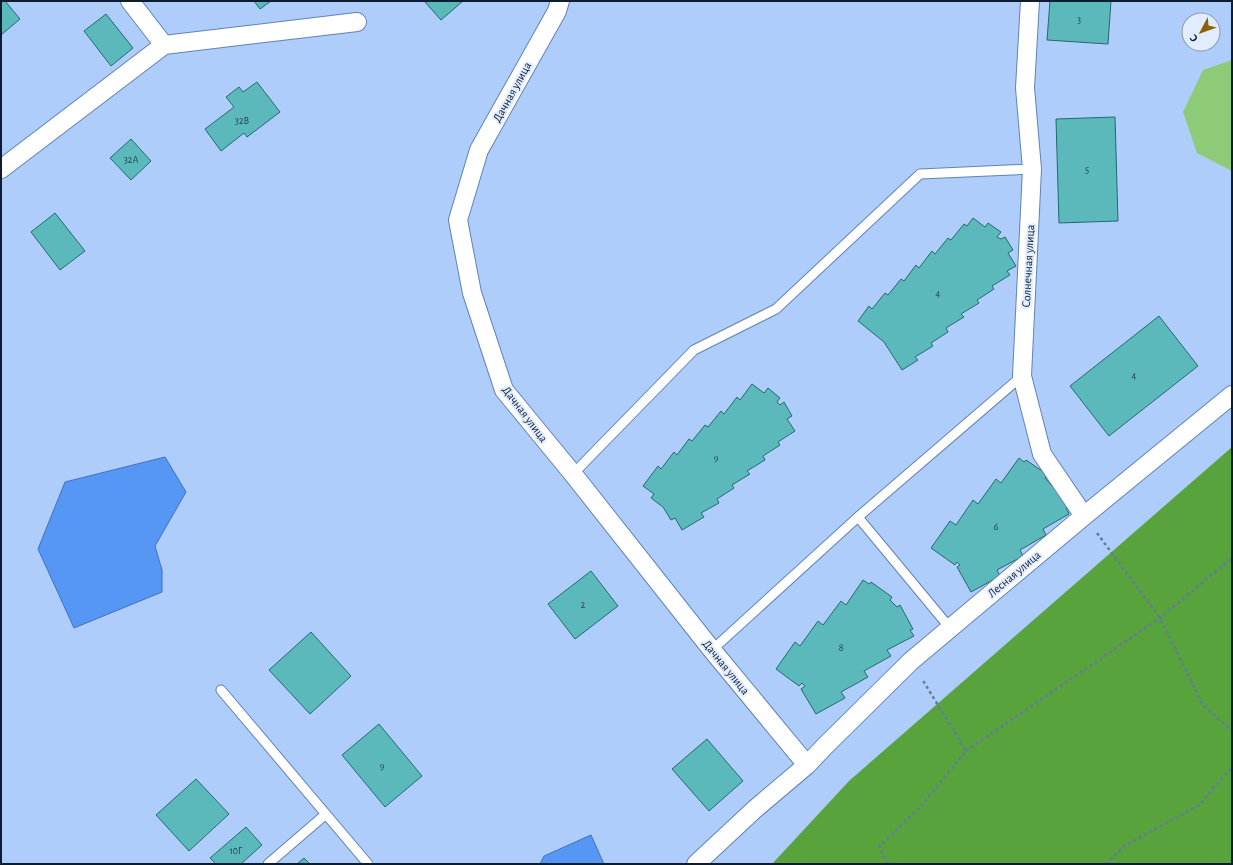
<svg xmlns="http://www.w3.org/2000/svg" width="1233" height="865" font-family="'Alegreya Sans',sans-serif">
<style>
.green{fill:#8dcb78}
.forest{fill:#59a33c}
.water{fill:#5697f6;stroke:#4072bb}
.building{fill:#5bb8bb;stroke:#216b6d}
.lines{fill:none;stroke-linecap:round;stroke-linejoin:round}
.service-casing{stroke:#6083b6;stroke-width:11}
.minor-casing{stroke:#6083b6;stroke-width:20}
.path{stroke:#647b9c;stroke-width:2.5;stroke-dasharray:3 3;stroke-linecap:butt}
.service{stroke:#fff;stroke-width:9}
.minor{stroke:#fff;stroke-width:18}
.labels{text-anchor:middle;dominant-baseline:central;stroke-width:4;stroke-linejoin:round;paint-order:stroke}
.number-label{font-size:10px;fill:#214353}
.street-label{font-size:12px;fill:#0e1c30;stroke:#e1edfe}
</style>
<rect width="100%" height="100%" fill="#afcdfa"/>
<path class="green" d="M1232 60V171L1197 153 1183 112 1203 70Z"/>
<path class="forest" d="M1232 447V864H772L849 781Z"/>
<path class="water" d="M165 457 186 492 155 546 162 570V592L74 628 38 549 65 482Z
M591 835 604 864H540L544 856Z"/>
<path class="building" d="M1 1H5L20 19 1 35Z
M254 1H271L260 9Z
M425 1H463L441 20 425 2Z
M1050 1H1111L1108 44 1047 40Z
M106 14 133 48 111 66 84 31Z
M257 82 280 112 247 137 244 133 221 151 205 129 234 107 226 97 239 87 243 92Z
M1115 117 1118 221 1059 223 1056 119Z
M131 139 151 161 131 180 110 158Z
M55 213 85 251 60 270 31 232Z
M973 218 985 227 988 223 1001 232 997 237 1001 239 1005 237 1013 250 1008 253 1016 266 1007 271 1010 275 992 286 994 289 977 300 979 303 961 314 964 317 946 328 948 332 931 343 933 346 915 357 918 360 902 370 884 342 858 321 869 306 872 309 885 293 888 295 901 279 904 281 916 265 919 268 932 251 935 254 948 238 951 240 964 224 967 226Z
M1159 316 1198 366 1109 436 1070 386Z
M752 384 764 393 768 388 780 398 777 402 780 405 784 402 792 416 787 419 795 431 778 442 780 445 763 456 765 460 747 471 750 474 732 485 734 488 717 499 719 503 701 513 704 517 682 530 675 518 671 520 663 507 651 498 654 494 643 486 658 466 661 469 674 452 677 455 689 439 692 441 705 425 708 427 721 411 724 414 737 397 740 400Z
M1019 458 1024 462 1026 460 1048 475 1045 478 1052 486 1055 484 1068 507 1066 508 1069 514 1043 529 1046 535 1020 550 1023 556 997 570 1000 576 971 592 957 567 960 565 957 562 955 565 931 548 950 521 956 525 973 500 978 504 996 479 1001 483Z
M591 571 618 606 575 639 548 604Z
M863 580 869 584 871 582 892 597 890 600 897 607 900 605 913 629 910 630 914 636 887 650 891 656 864 671 868 677 841 692 845 698 816 714 801 689 805 686 802 683 799 686 776 669 795 642 800 646 818 621 823 625 841 601 846 605Z
M311 632 351 676 310 714 269 670Z
M379 724 422 776 385 807 342 755Z
M707 739 743 781 709 811 672 769Z
M196 779 229 814 189 851 156 815Z
M246 827 262 845 241 864H216L210 858Z
M304 858 310 864H297Z"/>
<g class="lines">
<g class="service-casing">
<path id="service" d="M573 474 694 350 776 309 920 174 1032 169
M858 517 950 628
M712 650 858 517 1022 376
M221 690 368 864
M268 864 326 814"/>
</g>
<g class="minor-casing">
<path id="minor" d="M130 1 164 45
M560 1 557 11 479 150 458 220 472 293 504 390 573 474 712 650 807 765
M1030 1 1025 88 1032 169 1022 376 1042 454 1084 516
M1 169 164 45 357 22
M696 864 755 809 807 765 824 747 911 661 1084 516 1232 395"/>
</g>
<path class="path" d="M1097 533 1160 618 1203 705 1232 731
M966 751 1160 618 1232 558
M888 864 879 847 922 805 966 751 922 679
M1106 864 1124 846 1198 806 1232 767"/>
<use href="#service" class="service"/>
<use href="#minor" class="minor"/>
</g>
<g class="labels">
<g class="number-label">
<text x="1079" y="20">3</text>
<text x="242" y="121">32В</text>
<text x="131" y="160">32А</text>
<text x="1087" y="170">5</text>
<text x="938" y="294">4</text>
<text x="1134" y="376">4</text>
<text x="716" y="458">9</text>
<text x="996" y="527">6</text>
<text x="583" y="605">2</text>
<text x="841" y="648">8</text>
<text x="382" y="766">9</text>
<text x="236" y="851">10Г</text>
</g>
<g class="street-label">
<text transform="translate(512 92) rotate(-61)">Дачная улица</text>
<text transform="translate(1028 266) rotate(-87)">Солнечная улица</text>
<text transform="translate(525 414) rotate(53)">Дачная улица</text>
<text transform="translate(1014 574) rotate(-40)">Лесная улица</text>
<text transform="translate(726 667) rotate(51)">Дачная улица</text>
</g>
</g>
<rect width="1233" height="865" fill="none" stroke="#0e1c30" stroke-width="4"/>
<g transform="translate(1201 32) rotate(229)"><circle r="19" fill="#e1edfe" stroke="#8d99ac"/>
<path d="M0-3L7 15L0 10L-7 15Z" fill="#8c6104"/>
<text y="-6" font-size="11" font-weight="bold" text-anchor="middle" fill="#0e1c30">С</text>
</g>
</svg>
